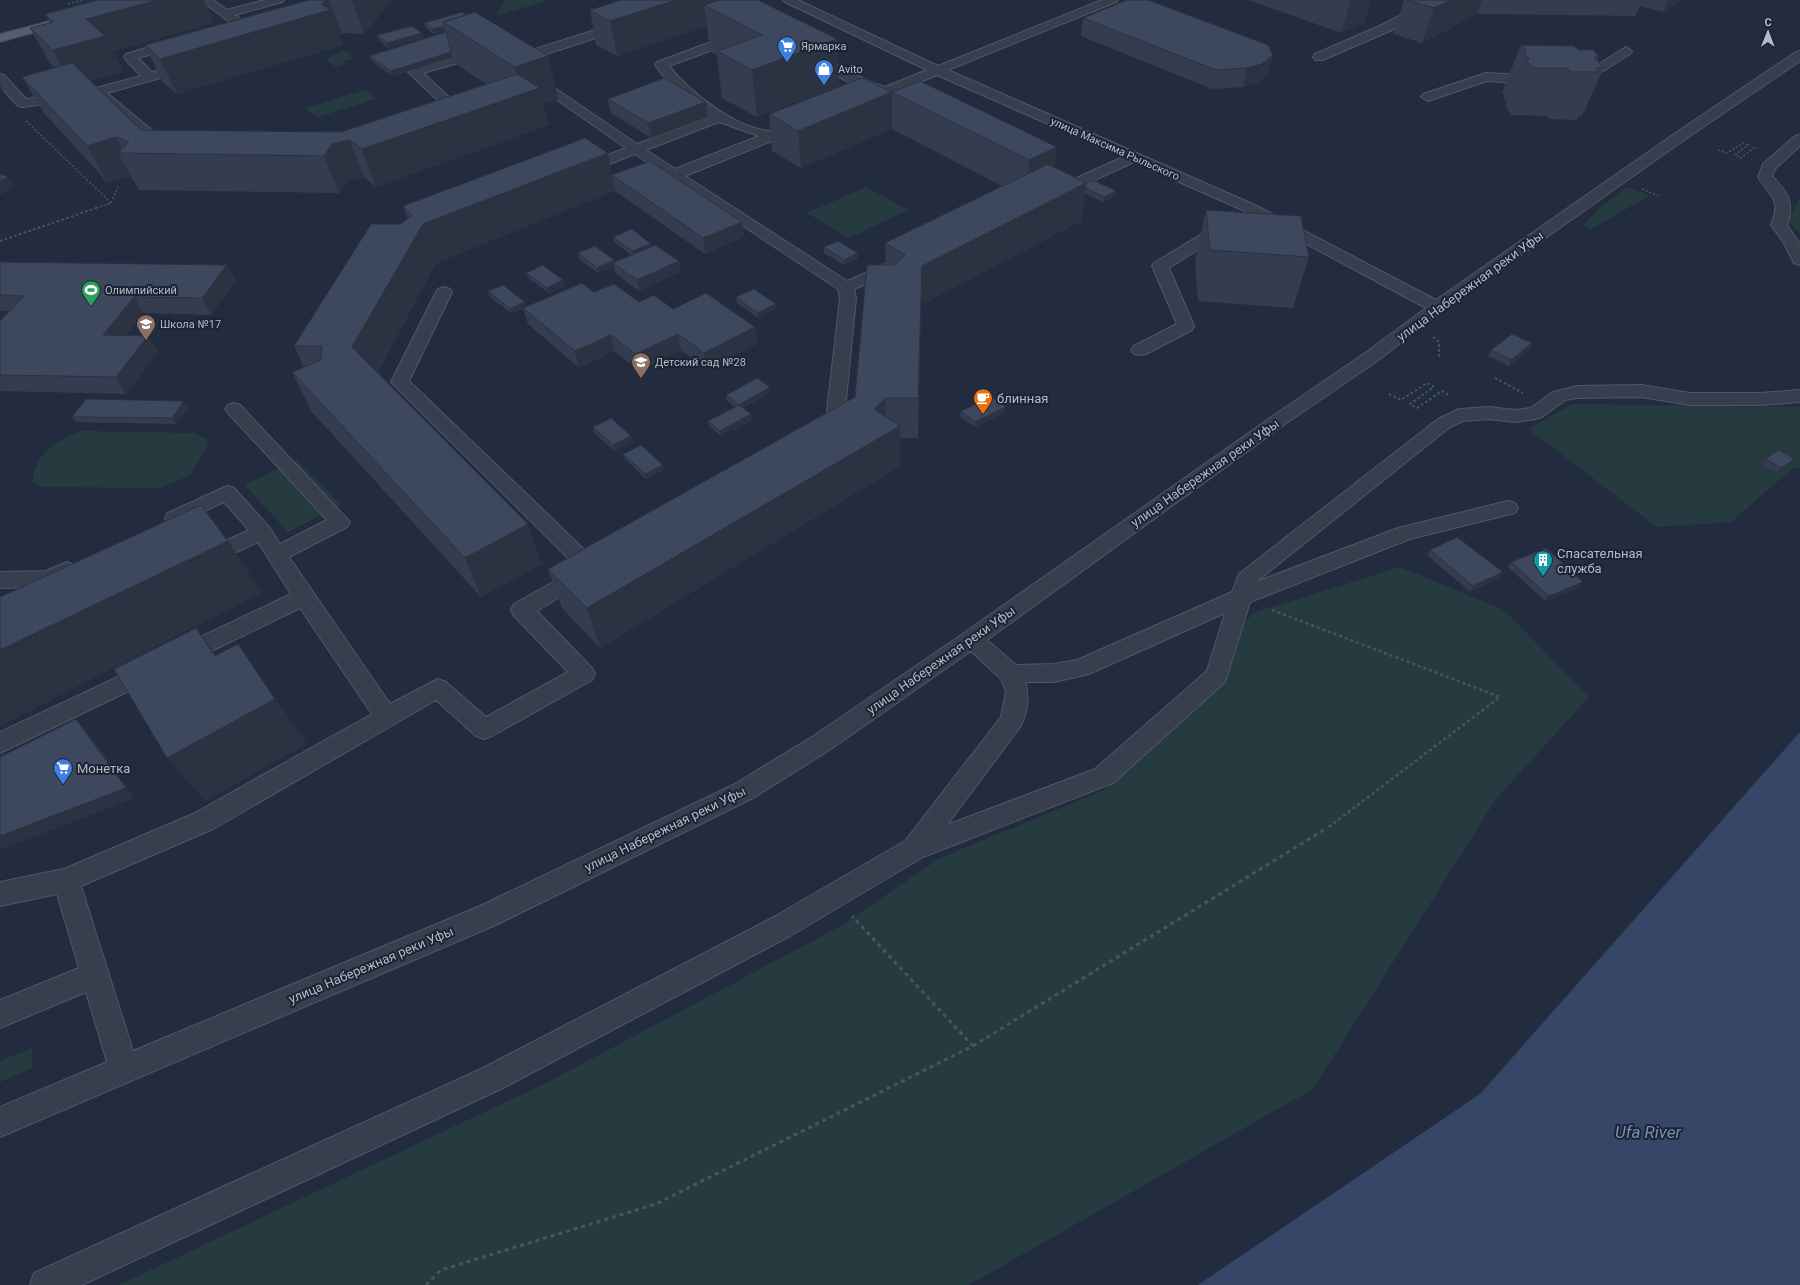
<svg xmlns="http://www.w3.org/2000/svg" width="1800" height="1285" font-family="Roboto,sans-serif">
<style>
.green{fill:#253b40}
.water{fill:#364667}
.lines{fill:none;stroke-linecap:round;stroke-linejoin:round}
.minor-casing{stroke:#4f5767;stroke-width:2}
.major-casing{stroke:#404858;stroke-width:2}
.path-far3{stroke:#43585d;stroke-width:1.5;stroke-dasharray:2 2;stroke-linecap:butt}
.path-far2{stroke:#43585d;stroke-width:2;stroke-dasharray:2.5 2.5;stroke-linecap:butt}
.path-far1{stroke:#43585d;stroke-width:2.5;stroke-dasharray:3 3;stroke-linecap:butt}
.path{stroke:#43585d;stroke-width:3;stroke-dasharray:4 4;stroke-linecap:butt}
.minor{fill:#373f4f;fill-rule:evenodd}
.major{fill:#555e6f;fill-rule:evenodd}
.wall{fill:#343d50}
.shaded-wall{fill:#2b3241}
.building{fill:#3d475d;stroke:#2b3241}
.labels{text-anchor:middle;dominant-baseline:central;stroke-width:4;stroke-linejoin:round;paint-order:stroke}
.far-poi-label{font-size:11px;fill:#b3baca;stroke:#1c2434;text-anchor:start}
.far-street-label{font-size:11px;fill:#b3baca;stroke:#1c2434}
.street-label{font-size:13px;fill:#b3baca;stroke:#1c2434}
.poi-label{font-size:13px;fill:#b3baca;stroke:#1c2434;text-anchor:start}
.near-water-label{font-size:17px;font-style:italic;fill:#7a8db3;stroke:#1c2434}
</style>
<rect width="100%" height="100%" fill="#232c3f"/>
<path class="green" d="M505 0H549L496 16Z
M344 50 354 58 343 61 346 64 336 67 326 59Z
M365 90 376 99 318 117 305 108Z
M866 187 908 210 849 238 807 213Z
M1627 187 1650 195 1590 230 1583 226 1599 209Z
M1800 198V234L1788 220Z
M1573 404 1800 407V468H1793L1731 522 1657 527 1528 429Z
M82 431 195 433 207 439 208 445 189 476 160 488 42 487 33 482C33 454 59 439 82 431Z
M296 460 341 505 288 532 245 485Z
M1400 567 1504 610 1589 697 1496 799 1313 1089 969 1285H119L548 1082 839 927 940 858 1104 790 1253 613Z
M32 1048V1068L0 1082V1061Z"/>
<path class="water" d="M1800 732V1285H1198L1480 1094Z"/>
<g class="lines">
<g class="minor-casing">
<path id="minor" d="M200 0H213L227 10 265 0H284L282 2 235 15 263 35 265 38 263 41H255Z
M783 0H798L938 66 1102 0H1118L1116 2 948 70 1257 206 1436 300 1677 132 1796 52 1800 51V61L1687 138 1443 310 1380 359 1285 424 987 640 1016 665 1054 664 1077 660 1232 592 1239 574 1438 419 1459 409 1489 407 1515 410 1531 408 1553 392 1577 386 1641 385 1690 393H1760L1800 390V402L1760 405H1690L1641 397 1577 398 1565 400 1542 417 1536 419 1515 422 1489 419 1463 421 1450 427 1256 582 1398 528 1508 501 1515 503 1518 508 1515 513 1410 539 1250 602 1225 682 1113 783 923 857 790 936 501 1089 82 1285H30L34 1273 481 1069 772 918 905 841 1001 717 1006 692 1001 679 971 651 831 749 753 798 498 924 0 1137V1107L107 1062 86 992 0 1028V1000L79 968 57 894 0 906V882L64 869 195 813 372 714 300 608 189 662 181 665 173 662 170 656 173 650 291 594 258 542 211 564 204 566 197 564 194 559 197 554 249 530 224 502 175 525 168 523 165 518 168 513 227 486 234 488 269 527 280 544 327 520 228 413 225 409 228 405 234 403 240 405 350 522 347 527 289 557 390 704 438 679 446 682 486 717 568 672 514 616 511 610 514 604 578 568 391 382 436 292 438 289 444 287 450 289 452 292 409 381 593 558 598 557 605 559 608 564C604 572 594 572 589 579L537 611 592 668 595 674 592 680 492 736 484 739 476 736 436 700 213 829 81 886 133 1051 480 906 735 784 815 735 964 633 1273 416 1368 351 1426 308 1247 212 1134 162 1060 196H1050L1048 193 1050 190 1123 157 937 75 864 105H854L852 102 854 99 873 92 860 88 808 60 806 57 808 54H816L870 82 885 87 927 70 785 2ZM1225 613 1207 671 1095 769 947 825 1020 727C1027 714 1030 696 1025 682H1054L1089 674Z
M1429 0H1443L1392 30 1323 60H1315L1313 57 1315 54 1384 24Z
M623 21 627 22 629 25 627 28 515 64H507L505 61 507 58Z
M738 32 744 36 742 39 669 66C690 92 737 130 772 131 783 131 792 119 804 122L806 125 804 128 685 176 847 281 886 264H898L900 267 898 270 854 289 856 298 843 431C838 439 830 441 821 438L819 434 825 428 840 298 838 289 635 154 586 173H576L574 170 576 167 626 148 527 79 533 75 537 76 637 144 709 117C689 103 669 86 655 65L657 62ZM719 122 759 136 675 169 646 150Z
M176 39 182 43 180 46 138 58 152 72 188 62 192 63 194 66 192 69 107 93 171 146 173 149 171 152H161L91 92 92 89 141 76 126 60 124 57 126 54Z
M1626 47 1632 51 1630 54 1581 85 1576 86 1570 82Z
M482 48 486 49 488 52 486 55 423 73 466 113 457 119H447L445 116 450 112 408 72 410 69Z
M1486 73 1538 76 1544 80 1538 84 1487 81 1428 101 1421 97 1423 94Z
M0 74 4 75 26 99 66 93 73 97 66 101 23 107 18 106 0 86Z
M1800 135V146L1775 169 1772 176C1788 193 1795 202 1787 225L1800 244V265L1794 263 1784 243 1771 225C1782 199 1771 197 1758 177L1763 164 1795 136Z
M1225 221 1230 223 1233 226 1230 229 1169 268 1194 326 1192 330 1146 354 1140 355 1134 354 1131 350 1134 346 1177 324 1152 266 1154 263 1220 223Z
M67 562 74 565 77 570C72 579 59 584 49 587L0 588V572L46 571Z
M150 662 158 665 161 671 158 677 0 753V732Z"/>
</g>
<g class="major-casing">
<path id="major" d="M61 18 67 22 65 24 0 42V34Z"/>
</g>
<path class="path-far3" d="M68 4 84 0
M26 121 111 203
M1718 150 1727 153 1743 143 1748 145 1735 155 1741 158 1755 147 1757 148
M1642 189 1659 196
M96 208 111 203 118 187"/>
<path class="path-far2" d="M0 241 99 207
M1433 337 1439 342V357
M1495 378 1523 393
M1389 394 1401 400 1427 383 1434 387 1410 404 1417 408 1442 391 1449 395 1448 396"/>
<path class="path-far1" d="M1272 610 1500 697 1326 829"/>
<path class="path" d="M973 1046 1327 828
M426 1285 441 1270 656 1204 973 1046 852 916"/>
<use href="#minor" class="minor"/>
<use href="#major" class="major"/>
</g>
<path class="wall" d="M98 0H204L214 23 113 51 123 71 90 81 141 130 341 132 486 84 455 63 453 57 392 76 371 60 369 56 446 32 445 31 434 34 426 28 424 23 466 15 548 56 558 99 543 104 549 125 376 187 364 177 347 182 339 193 139 190 131 176 108 183 44 113 22 77 55 68 50 63 30 28 50 23 45 14Z
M309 0H392L364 34 342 33 339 35 343 45 177 94 162 81 145 45Z
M621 0H716V1L837 39 839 86 757 117 722 98 717 55 710 51 707 26 617 56 596 45 590 10Z
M1248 0H1371L1364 23 1341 33Z
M1404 0H1682L1663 12 1640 6 1635 16 1477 14 1422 43 1393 34Z
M1083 18 1273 55 1268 73 1258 83 1243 87 1212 89 1081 36Z
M422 33 423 38 388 48 379 40 377 35Z
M1521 45 1579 50 1599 57 1597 60 1604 68 1582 116H1579L1577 120 1549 119 1546 116 1512 115 1505 106 1507 103 1503 98 1505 95 1502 92Z
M892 92 1055 168 1086 183 1115 196 1103 202 1085 193 1081 221 921 305 918 438H900V466L600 648 562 608 548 569 855 397 886 265 885 243 1002 186 892 129 801 168 772 151 769 114Z
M608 99 706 102 708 117 651 138 611 113Z
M608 153 612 175 742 222 744 237 705 254 615 191 436 263 378 372 542 564 481 597 312 412 292 372 304 367 294 346 401 224 408 219 403 206Z
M1206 210 1309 257 1293 308 1198 301 1195 261Z
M613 237 651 246 679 261 681 272 639 291 615 273 614 267 598 273 579 259 578 253 614 260 615 262 631 255 614 242Z
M824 247 858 259 844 265 824 253Z
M0 262 236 281 211 315 144 313 126 335 148 336 158 352 126 394 0 391V321L9 311H0Z
M526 273 565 286 549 293 528 278Z
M488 291 525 302 526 307 594 292 639 302 673 309 755 327 757 344 706 369 681 350 640 371 614 351 579 368 528 324 523 309 512 314 489 296Z
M736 297 776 309 758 318 737 303Z
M1532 343 1530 349 1509 366 1488 356 1491 350Z
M770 387V393L743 408 751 414 752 420 721 436 709 426 708 421 735 407 727 401 726 395Z
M188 407 176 424 76 422 72 417Z
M1006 407 1005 413 975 427 960 417 961 411Z
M593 427 631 436 633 442 615 451 594 433Z
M623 454 663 465 664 470 646 479 625 459Z
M1765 459 1790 464 1777 473 1761 464Z
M1430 550 1503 572 1500 578 1470 592 1427 555Z
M1511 562 1579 588 1545 601 1508 567Z"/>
<path class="shaded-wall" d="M158 0H204L214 23 113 51 123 71 72 86 53 50 86 19Z
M328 0H329L342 33 339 35 343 45 177 94 160 59 321 4Z
M352 0H392L364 34Z
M676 0H716L717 5H704L707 26 617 56 610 21Z
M1351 0H1371L1364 23 1341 33Z
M1450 0H1482L1477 14 1422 43 1434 8Z
M1668 0H1682L1663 12Z
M444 26 445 31 434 34 433 29Z
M422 33 423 38 388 48 387 43Z
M837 39 839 86 757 117 752 70Z
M451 52 453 57 392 76 391 71Z
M1273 55 1268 73 1258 83 1243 87 1247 68Z
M548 56 558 99 543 104 549 125 376 187 362 149 522 94 515 67Z
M0 84 3 90H0Z
M892 92V129L801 168 798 131Z
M706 102 708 117 651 138 648 123Z
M116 137 124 153H118L131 176 108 183 87 146Z
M350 140 364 177 347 182 339 193 324 156 332 144Z
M1057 147 1053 184 1025 198 1029 160Z
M608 153 615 191 436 263 370 387 352 347 423 224Z
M8 177 15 187 0 195V181Z
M1086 183 1081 221 921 305 918 438 922 266Z
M1116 191 1115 196 1103 202 1104 197Z
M742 222 744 237 705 254 703 238Z
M651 244 652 249 633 257 632 251Z
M858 253V259L844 265V260Z
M614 260 615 265 613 263 614 267 598 273 597 268Z
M679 261 681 272 639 291 637 280Z
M227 265 236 281 211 315 202 298Z
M563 280 565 286 549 293 547 288Z
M134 297 144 313 113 351 103 335Z
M525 302 527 308 512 314 510 309Z
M776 304V309L758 318V313Z
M755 327 757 344 706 369 704 353Z
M678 334 681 350 640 371 636 354Z
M611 335 614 351 579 368 575 351Z
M148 336 158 352 126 394 116 377Z
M1532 343 1530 349 1509 366 1511 360Z
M770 387V393L740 410 739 405Z
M886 398V434L900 426V466L600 648 587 608Z
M184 401 188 407 176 424 172 418Z
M1006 407 1005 413 975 427V422Z
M751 414 752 420 721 436 720 431Z
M631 436 633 442 615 451 613 445Z
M1795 459 1790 464 1777 473 1781 468Z
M663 465 664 470 646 479 645 474Z
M528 524 542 564 481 597 465 558Z
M228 541 262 593 0 726V650Z
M1503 572 1500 578 1470 592 1473 586Z
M1583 582 1579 588 1545 601 1549 596Z
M196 628 230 674 215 656Z
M238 644 307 744 205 801 167 758Z
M76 719 86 729 135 798 0 850V836Z"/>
<path class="building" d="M98 0H158L86 19 105 36 53 50 30 28 53 22 45 14Z
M309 0H328L321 4 330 10 160 59 145 45Z
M621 0H676L610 21 590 10Z
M720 0H758L837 39 752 70 717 51 762 35 704 5Z
M1127 0H1148L1268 45 1273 55 1262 64 1247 68 1216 70 1083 18Z
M1406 0H1450L1434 8Z
M462 12 466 15 443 22 444 26 433 29 424 23Z
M475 12 548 56 515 67 443 22Z
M412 26 422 33 387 43 377 35Z
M446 32 451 52 391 71 369 56Z
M1521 45 1574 46 1579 50H1593L1599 57H1594L1604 68H1596L1599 72H1570L1567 68H1532L1525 59H1529L1523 51H1526Z
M72 63 141 130 341 132 517 74 540 88 362 149 350 140 332 144 324 156 118 153 129 142 116 137 87 146 22 77Z
M664 78 706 102 648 123 608 99Z
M862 78 892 92 920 81 1057 147 1029 160 892 92 798 131 769 114Z
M585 138 608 153 423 224 352 347 528 524 465 558 292 372 321 360 322 346H294L371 224H401L412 215 403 206Z
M650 161 742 222 703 238 612 175Z
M1048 164 1086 183 922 266 918 398H886L874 409 900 426 587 608 548 569 855 397 867 265H894L905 255 885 243Z
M0 174 8 177 0 181Z
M1093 180 1116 191 1104 197 1086 188V183Z
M1206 210 1301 216 1309 257 1210 250Z
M632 229 651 244 632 251 613 237Z
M838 241 858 253 844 260 824 247Z
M655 245 679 261 637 280 613 263Z
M595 246 614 260 597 268 578 253Z
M0 262 227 265 202 298 134 297 103 335 148 336 116 377 0 375V321L24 296 0 295Z
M543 265 563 280 547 288 526 273Z
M582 283 594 292 614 284 639 302 654 295 673 309 706 293 755 327 704 353 678 334 636 354 611 335 575 351 523 308Z
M503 285 525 302 510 309 488 291Z
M754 289 776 304 758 313 736 297Z
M1512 334 1532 343 1511 360 1491 350Z
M757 378 770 387 739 405 726 395Z
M992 397 1006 407 975 422 961 411Z
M86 399 184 401 172 418 72 417Z
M739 405 751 414 720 431 708 421Z
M611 418 631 436 613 445 593 427Z
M641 445 663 465 645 474 623 454Z
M1779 450 1795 459 1781 468 1765 459Z
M201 505 228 541 0 650V597Z
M1457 537 1503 572 1473 586 1430 550Z
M1546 548 1583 582 1549 596 1511 562Z
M196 628 215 656 238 644 275 699 167 758 114 669Z
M76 719 126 788 0 836V757Z"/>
<defs>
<g id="supermarket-pin" transform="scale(1)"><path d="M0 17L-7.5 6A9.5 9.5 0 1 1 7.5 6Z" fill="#3f7fe0" stroke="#1c2434"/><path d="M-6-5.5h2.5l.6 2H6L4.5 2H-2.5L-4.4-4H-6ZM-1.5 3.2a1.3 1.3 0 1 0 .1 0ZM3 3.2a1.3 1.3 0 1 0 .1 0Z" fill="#fff"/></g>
<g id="shop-pin" transform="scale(1)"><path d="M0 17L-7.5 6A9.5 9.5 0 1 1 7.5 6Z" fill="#3f7fe0" stroke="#1c2434"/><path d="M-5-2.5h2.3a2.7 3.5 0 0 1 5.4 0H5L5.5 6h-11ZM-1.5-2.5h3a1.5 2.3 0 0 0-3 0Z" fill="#fff"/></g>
<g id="stadium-pin" transform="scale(1)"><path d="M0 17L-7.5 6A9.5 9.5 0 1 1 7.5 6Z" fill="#2e9e5b" stroke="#1c2434"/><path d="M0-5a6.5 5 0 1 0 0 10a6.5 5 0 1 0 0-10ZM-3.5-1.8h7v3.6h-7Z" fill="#fff"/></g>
<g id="school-pin" transform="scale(1)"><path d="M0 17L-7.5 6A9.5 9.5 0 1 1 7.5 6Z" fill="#8d6e63" stroke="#1c2434"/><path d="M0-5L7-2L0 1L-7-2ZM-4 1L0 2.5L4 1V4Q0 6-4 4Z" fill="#fff"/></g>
<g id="cafe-pin" transform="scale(1)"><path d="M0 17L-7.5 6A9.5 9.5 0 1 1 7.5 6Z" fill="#e8710a" stroke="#1c2434"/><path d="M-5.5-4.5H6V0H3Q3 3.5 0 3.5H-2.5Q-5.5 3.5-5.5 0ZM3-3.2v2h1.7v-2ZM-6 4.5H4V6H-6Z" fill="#fff"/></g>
<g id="building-pin" transform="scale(1)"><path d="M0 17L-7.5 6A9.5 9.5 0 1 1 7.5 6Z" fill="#0f9aa8" stroke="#1c2434"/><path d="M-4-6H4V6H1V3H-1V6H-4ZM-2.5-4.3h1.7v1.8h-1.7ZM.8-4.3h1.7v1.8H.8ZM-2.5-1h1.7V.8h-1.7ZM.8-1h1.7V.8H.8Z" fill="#fff"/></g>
</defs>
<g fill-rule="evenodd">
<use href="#supermarket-pin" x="787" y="46"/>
<use href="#shop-pin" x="824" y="69"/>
<use href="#stadium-pin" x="91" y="290"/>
<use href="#school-pin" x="146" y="324"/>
<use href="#school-pin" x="641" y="362"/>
<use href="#cafe-pin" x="983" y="398"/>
<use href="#building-pin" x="1543" y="560"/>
<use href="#supermarket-pin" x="63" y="768"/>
</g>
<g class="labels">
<g class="far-poi-label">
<text x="801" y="46">Ярмарка</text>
<text x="838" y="69">Avito</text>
<text x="105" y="290">Олимпийский</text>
<text x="160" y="324">Школа №17</text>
<text x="655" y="362">Детский сад №28</text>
</g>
<g class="far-street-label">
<text transform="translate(1115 149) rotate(24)">улица Максима Рыльского</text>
</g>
<g class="street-label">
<text transform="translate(1470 286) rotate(-36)">улица Набережная реки Уфы</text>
<text transform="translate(1205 473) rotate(-35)">улица Набережная реки Уфы</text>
<text transform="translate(941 660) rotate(-35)">улица Набережная реки Уфы</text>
<text transform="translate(665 829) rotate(-26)">улица Набережная реки Уфы</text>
<text transform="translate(371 965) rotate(-23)">улица Набережная реки Уфы</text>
</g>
<g class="poi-label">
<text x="997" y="398">блинная</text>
<text x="1557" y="553">Спасательная<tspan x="1557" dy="15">служба</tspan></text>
<text x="77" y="768">Монетка</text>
</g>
<g class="near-water-label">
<text x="1648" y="1132">Ufa River</text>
</g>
</g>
<g transform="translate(1768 32) rotate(1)" stroke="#1c2434" stroke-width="3" paint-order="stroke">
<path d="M0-3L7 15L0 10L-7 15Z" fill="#b3baca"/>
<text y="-6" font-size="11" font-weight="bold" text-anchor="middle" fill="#b3baca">С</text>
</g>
</svg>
